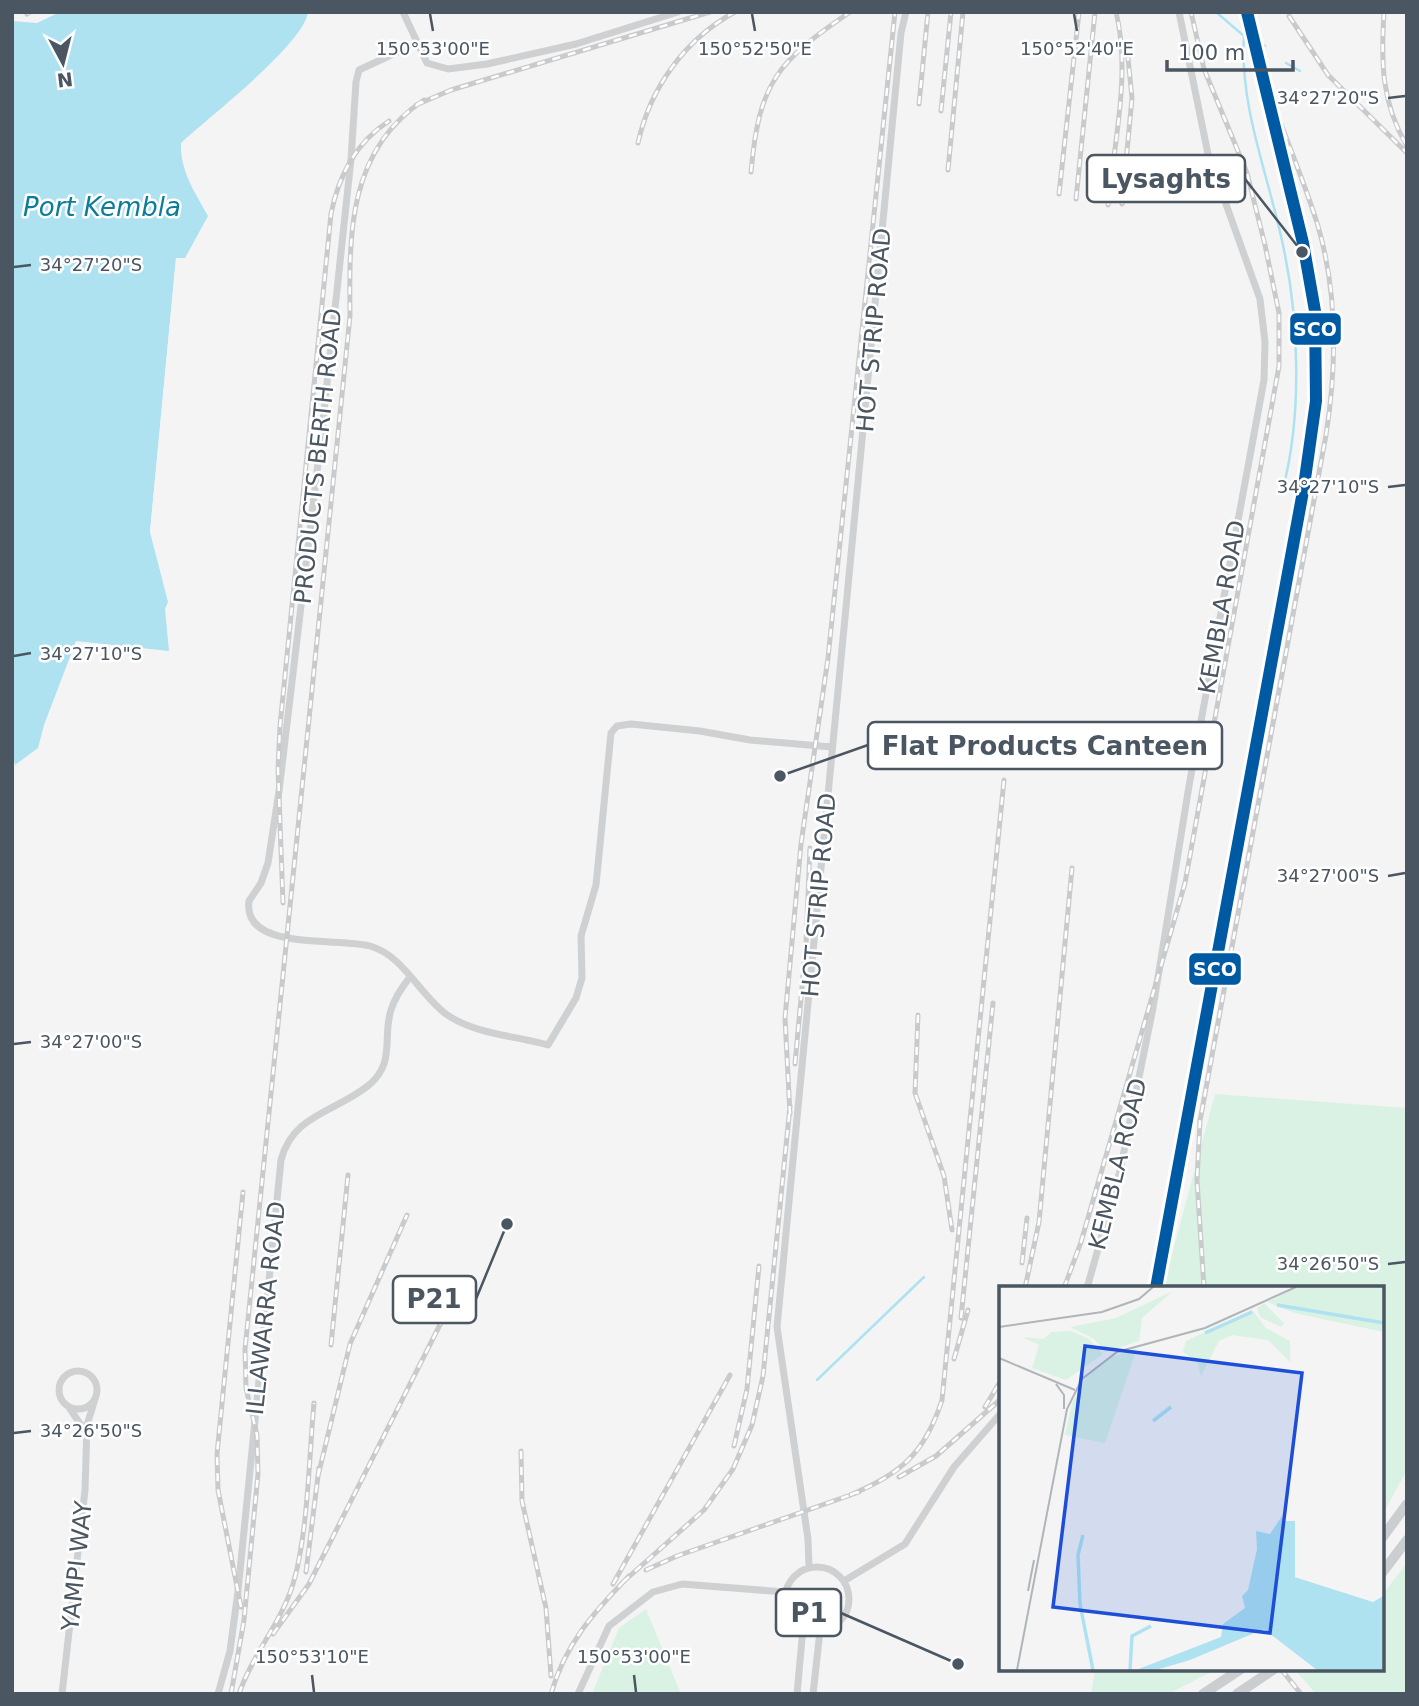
<svg xmlns="http://www.w3.org/2000/svg" width="1419" height="1706" font-family="'DejaVu Sans',sans-serif">
<style>
.green{fill:#d9f2e3}
.water{fill:#aee2f0}
.pier{fill:#f4f4f4}
.lines{fill:none;stroke-linecap:round;stroke-linejoin:round}
.stream{stroke:#aee2f0;stroke-width:2.5}
.minor{stroke:#ced0d2;stroke-width:7}
.primary{stroke:#caced1;stroke-width:10}
.rail-casing{stroke:#c9cacc;stroke-width:5}
.rail{stroke:#fff;stroke-width:2.5;stroke-dasharray:8;stroke-linecap:butt}
.rail-1-casing{stroke:#fff;stroke-width:18}
.rail-1{stroke:#005aa3;stroke-width:12}
.ticks{fill:none;stroke:#4a5661;stroke-width:2.5}
.labels{text-anchor:middle;dominant-baseline:central;stroke-width:5;stroke-linejoin:round;paint-order:stroke}
.street-label{font-size:24px;fill:#4a5661;stroke:#fff}
.water-label{font-size:26px;font-style:italic;fill:#0c7c9b;stroke:#fff}
.inset-river{fill:none;stroke:#aee2f0;stroke-width:3.5}
.inset-road{fill:none;stroke:#b0b5b9;stroke-width:2}
.view{fill:#1d4ed8;fill-opacity:0.15;stroke:#1d4ed8;stroke-width:3.5}
.inset-edge{fill:none;stroke:#4a5661;stroke-width:3.5}
.ticks-label{font-size:18px;text-anchor:middle;fill:#4a5661;stroke:#fff;stroke-width:5;stroke-linejoin:round;paint-order:stroke}
.leader{fill:none;stroke:#4a5661;stroke-width:2.5}
.callout-dot{fill:#4a5661;stroke:#fff;stroke-width:2.5}
.callout{fill:#fff;stroke:#4a5661;stroke-width:2.5}
.callout-label{font-size:26px;text-anchor:middle;font-weight:bold;fill:#4a5661}
.line-badge{stroke:#fff;stroke-width:2.5}
.badge-label{font-size:19px;text-anchor:middle;font-weight:bold;fill:#fff}
</style>
<rect width="100%" height="100%" fill="#f4f4f4"/>
<path class="green" d="M1215 1094 1407 1108V1470L1382 1516V1288H1163Z
M1407 1563V1694H1316L1296 1671 1382 1669V1595Z
M646 1609 681 1694H592L619 1628Z
M1095 1669H1217L1168 1694H1091Z"/>
<path class="water" d="M60 12H308C304 44 208 118 181 143 180 171 195 192 208 216L185 258H176L150 532 168 602 165 609 169 651 76 641 44 725 38 748 15 765 12 752V21L37 23Z"/>
<path class="pier" d="M176 258 189 259 179 262 154 532H150Z"/>
<g class="lines">
<path class="stream" d="M1216 12 1244 36C1239 108 1270 179 1284 250 1299 321 1302 417 1283 488
M1244 36 1265 46
M1286 63 1300 71
M817 1380 924 1277"/>
<path class="minor" d="M403 12 427 63 448 69 487 64 576 44 678 12
M417 43 359 70 356 82 351 159 323 421 279 791 268 863 261 883 249 901C242 952 339 937 370 946 403 955 420 995 446 1014 473 1034 517 1036 548 1045L576 998 582 978 581 936 596 885 611 733 617 726 631 724 700 731 750 740 832 747
M1087 1288 1120 1171 1153 1008 1189 786 1264 380 1265 342 1260 299 1208 154 1179 12
M59 1390a19 19 0 1 1 38 0a19 19 0 1 1-38 0Z
M70 1409 85 1431
M785 1599a32 32 0 1 1 64 0a32 32 0 1 1-64 0Z
M809 1567 808 1539 777 1327 901 33 906 12
M844 1581 905 1544 954 1467 1001 1413
M62 1694 85 1490 87 1425 95 1399
M218 1694 230 1651 238 1591 281 1160C293 1114 336 1112 369 1085 396 1062 382 1038 391 1010 395 997 402 987 410 977
M578 1694 609 1626 653 1592 682 1584 785 1592
M797 1694 803 1628
M813 1694 820 1631"/>
<path class="primary" d="M1382 1538 1407 1504
M1382 1573 1407 1540
M1203 1694 1241 1669
M1237 1694 1274 1669"/>
<g class="rail-casing">
<path id="rail" d="M1384 12C1381 62 1381 102 1407 146
M27 14 30 12
M1289 16 1328 75 1407 153
M919 104 928 12
M416 105 451 90 710 12
M941 111 951 12
M638 143C650 88 685 39 735 12
M948 170 963 12
M751 172C759 82 777 62 850 12
M1059 194 1079 12
M1076 199 1095 12
M1122 204 1132 98 1128 58
M1108 205C1114 143 1131 73 1116 12
M283 903 278 769 280 726 331 214C338 177 356 142 389 121
M918 1015 915 1093 944 1176 952 1230
M795 1064 806 944 810 848
M790 1114 785 1018 801 844 828 658 895 12
M1022 1263 1027 1218
M1025 1288 1039 1222 1072 868
M1064 1288 1081 1242 1185 883 1279 366V313L1265 245 1247 173 1204 69 1191 12
M1204 1288 1197 1180 1200 1121 1326 435C1337 365 1338 295 1318 226 1301 171 1277 119 1260 64
M961 1318 993 1003
M331 1345 348 1175
M954 1359 968 1310
M985 1407 1001 1380
M734 1446 747 1389 759 1266
M521 1451 522 1501 546 1608 551 1676
M318 1476 350 1344 407 1215
M899 1477 936 1456 1001 1399
M850 1495C901 1474 925 1453 942 1400L1004 780
M646 1570 677 1556 859 1492
M306 1572 319 1468
M623 1582 704 1510 733 1469 752 1425 763 1376 790 1106
M613 1584 730 1375
M241 1607 218 1490 217 1454 243 1192
M273 1634 309 1584 455 1295
M1281 1669 1301 1694
M231 1694 244 1620 258 1474 257 1435 246 1388 245 1349 350 316C349 233 348 150 424 100
M239 1694C252 1655 281 1623 293 1584 308 1535 309 1456 314 1403
M551 1694C565 1644 594 1612 629 1576"/>
</g>
<use href="#rail" class="rail"/>
<g class="rail-1-casing">
<path id="rail-1" d="M1156 1288 1304 486 1316 401 1315 311 1303 243 1247 12"/>
</g>
<use href="#rail-1" class="rail-1"/>
</g>
<path class="ticks" d="M430 14 433 31M752 14 755 31M1074 14 1077 31M1388 98 1405 96M14 267 31 265M1388 487 1405 485M14 656 31 653M1388 876 1405 873M14 1044 31 1042M1388 1264 1405 1262M14 1433 31 1431M312 1675 314 1692M634 1675 636 1692"/>
<g class="labels">
<g class="street-label">
<text transform="translate(874 330) rotate(-85)">HOT STRIP ROAD</text>
<text transform="translate(318 456) rotate(-84)">PRODUCTS BERTH ROAD</text>
<text transform="translate(1222 607) rotate(-80)">KEMBLA ROAD</text>
<text transform="translate(819 895) rotate(-85)">HOT STRIP ROAD</text>
<text transform="translate(1118 1164) rotate(-76)">KEMBLA ROAD</text>
<text transform="translate(266 1308) rotate(-84)">ILLAWARRA ROAD</text>
<text transform="translate(77 1566) rotate(-84)">YAMPI WAY</text>
</g>
<g class="water-label">
<text x="102" y="207">Port Kembla</text>
</g>
</g>
<g transform="translate(999 1286)">
<rect width="385" height="385" fill="#f4f4f4"/>
<path d="M300 1H385V46L295 27 268 16ZM174 5 143 32 140 55 107 66 95 53 71 41 117 32ZM265 17 285 37 282 41 261 31 258 22ZM253 24 267 42 291 55V76L269 54 233 49 220 55 202 90 198 75 184 66 187 55ZM72 45 90 53 104 68 67 94 33 82 40 59 23 51 45 53 52 46ZM138 62 106 157 66 149 73 117 89 89 113 71Z" fill="#d9f2e3"/>
<path d="M283 230V235H296V291L374 316 384 310 385 241V384H318L265 343 191 374 157 384H137L222 351 224 338 246 322 243 310 249 304 258 263 257 245 271 248Z" fill="#aee2f0"/>
<path d="M296 235 300 289 376 311 375 316 296 291Z" fill="#f4f4f4"/>
<path class="inset-river" d="M278 19 385 37M206 47 253 26M154 135 172 121M84 249 79 269 81 318 94 384M131 384 133 350 152 340"/>
<path class="inset-road" d="M0 41 103 26 140 13 154 1M0 72 76 104M57 98 65 109V123M29 305 35 274M18 384 68 123 83 93 118 66 206 42 297 1"/>
<path class="view" d="M86 60 303 87 271 347 54 321Z"/>
<rect width="385" height="385" class="inset-edge"/>
</g>
<g class="ticks-label">
<text x="433" y="55">150°53'00"E</text>
<text x="755" y="55">150°52'50"E</text>
<text x="1077" y="55">150°52'40"E</text>
<text x="1328" y="104">34°27'20"S</text>
<text x="91" y="271">34°27'20"S</text>
<text x="1328" y="493">34°27'10"S</text>
<text x="91" y="660">34°27'10"S</text>
<text x="1328" y="882">34°27'00"S</text>
<text x="91" y="1048">34°27'00"S</text>
<text x="1328" y="1270">34°26'50"S</text>
<text x="91" y="1437">34°26'50"S</text>
<text x="312" y="1663">150°53'10"E</text>
<text x="634" y="1663">150°53'00"E</text>
</g>
<path class="leader" d="M1302 252L1245 179M780 776L868 745M507 1224L476 1299M958 1664L841 1613"/>
<g class="callout-dot">
<circle cx="1302" cy="252" r="7"/>
<circle cx="780" cy="776" r="7"/>
<circle cx="507" cy="1224" r="7"/>
<circle cx="958" cy="1664" r="7"/>
</g>
<g class="callout">
<rect x="1087" y="155" width="158" height="47" rx="7"/>
<rect x="868" y="722" width="354" height="47" rx="7"/>
<rect x="393" y="1276" width="83" height="47" rx="7"/>
<rect x="776" y="1589" width="65" height="47" rx="7"/>
</g>
<g class="callout-label">
<text x="1166" y="188">Lysaghts</text>
<text x="1045" y="755">Flat Products Canteen</text>
<text x="434" y="1308">P21</text>
<text x="809" y="1622">P1</text>
</g>
<g class="line-badge">
<rect x="1289" y="312" width="53" height="34" rx="7" fill="#005aa3"/>
<rect x="1188" y="952" width="54" height="34" rx="7" fill="#005aa3"/>
</g>
<g class="badge-label">
<text x="1315" y="336">SCO</text>
<text x="1215" y="976">SCO</text>
</g>
<rect width="1419" height="1706" fill="none" stroke="#4a5661" stroke-width="28"/>
<g transform="translate(63 63) rotate(173)" stroke="#ffffff" stroke-width="5" paint-order="stroke">
<path d="M0-5L12 26L0 18L-12 26Z" fill="#4a5661"/>
<text y="-10" font-size="19" font-weight="bold" text-anchor="middle" fill="#4a5661">N</text>
</g>
<path d="M1167 60v10h126v-10" fill="none" stroke="#4a5661" stroke-width="3.5"/>
<text x="1178" y="60" font-size="21" fill="#4a5661" stroke="#ffffff" stroke-width="5" paint-order="stroke">100 m</text>
</svg>
